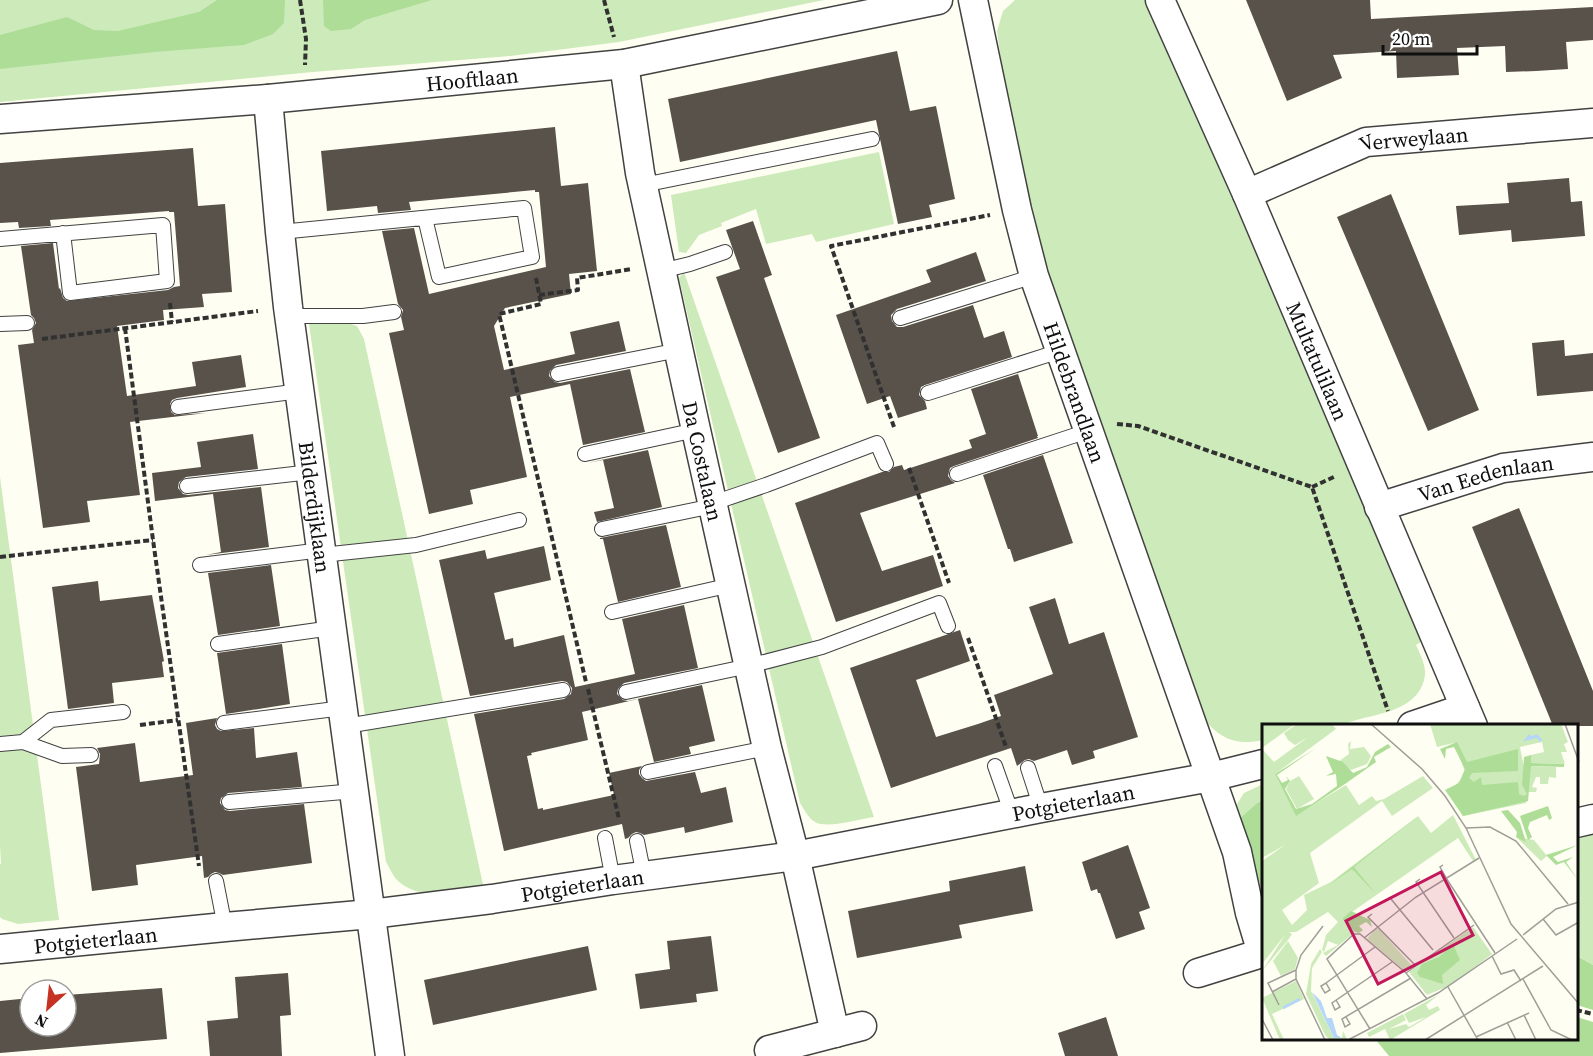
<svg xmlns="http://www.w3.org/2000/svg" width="1593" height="1056" font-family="'Source Serif 4',serif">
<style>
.green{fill:#cdebba}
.forest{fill:#aedd98}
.building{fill:#59524b}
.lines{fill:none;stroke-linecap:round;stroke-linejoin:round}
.lane-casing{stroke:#424242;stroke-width:16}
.street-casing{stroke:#424242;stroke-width:31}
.path{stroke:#313131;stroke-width:4;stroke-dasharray:6 3;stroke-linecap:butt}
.lane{stroke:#fff;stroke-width:14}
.street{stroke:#fff;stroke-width:28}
.labels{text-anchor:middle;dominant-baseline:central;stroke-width:6;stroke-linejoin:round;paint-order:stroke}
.street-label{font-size:21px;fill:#0f0f0f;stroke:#fff}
.inset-river{fill:none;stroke:#b5d6f8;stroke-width:3}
.inset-road{fill:none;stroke:#9f9e97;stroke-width:1.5}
.view{fill:#c2185b;fill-opacity:0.15;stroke:#c2185b;stroke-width:3}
.inset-edge{fill:none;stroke:#0f0f0f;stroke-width:3}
</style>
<rect width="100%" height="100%" fill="#fffef2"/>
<path class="green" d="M0 0H824L619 42 511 56 313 72 0 102Z
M1015 0H1147L1422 641 1416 645C1420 654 1426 665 1425 675 1421 707 1385 713 1360 719 1350 722 1339 725 1328 726 1307 727 1285 726 1263 726V740C1236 746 1220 739 1203 718L1091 413 1016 172 997 31 1003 11Z
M879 152 894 224 816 242 812 234 766 244 756 209 721 223 722 226 699 235 686 253 679 252 671 195Z
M684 272 874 817C859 819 828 829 815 822 808 818 804 809 800 803L679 278Z
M343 321 357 326 364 339 484 889C457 892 418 902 396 879 392 874 389 867 386 862L309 324Z
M0 477 59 920 18 924 2 919 0 917V864H1L0 845Z
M1263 784V800L1257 803 1240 818 1235 807 1244 793Z
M1593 831V965L1577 955 1576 834Z"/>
<path class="forest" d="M217 0H285L284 23 273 34 244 45 154 52 0 69V35L67 17 94 30 118 31 199 12Z
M323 0H432L365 20 351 29 331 31 324 26Z
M1263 800V894L1240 818 1257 803Z
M1576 955 1593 965V1010L1577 1005Z
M1577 1017 1593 1022V1056H1389L1376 1040H1576Z"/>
<path class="building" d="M1246 0H1370L1371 19 1593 7V40L1566 42 1568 69 1536 71 1506 72 1505 46 1457 48 1459 75 1397 78 1396 51 1333 55 1342 78 1287 101Z
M897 51 910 111 936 106 955 199 929 205 932 217 898 224 876 120 680 162 668 99Z
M555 127 561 186 588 183 597 271 569 274 571 294 505 308 494 326 504 370 575 354 570 332 619 321 626 351 556 365 550 371 549 376 555 382 560 383 630 369 645 432 583 445 570 384 510 397 527 477 470 490 473 504 429 514 389 333 404 330 401 317 403 310 398 304 382 231 414 228 429 294 546 267 539 192H535V190L409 202 411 210 378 213 377 206 327 211 321 151Z
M193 148 198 206 225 204 232 292 202 294 204 307 163 310 164 320 117 326 127 396 196 386 192 362 241 355 246 387 177 398 172 400 170 404 171 412 175 415 206 413 130 422 140 495 87 501 90 522 43 528 18 345 34 343 32 330 36 323 34 318 31 315 21 246 53 243 59 289 60 288 63 298 67 301 168 290 174 287 180 286 174 212H169V211L50 220 51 226 19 228 18 222 0 223V163Z
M1569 178 1571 202 1582 201 1585 236 1512 242 1511 230 1459 235 1456 206 1509 203 1507 183Z
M1391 194 1479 410 1428 431 1337 217Z
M753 221 772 275 764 278 820 438 778 453 716 277 740 269 726 230Z
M976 252 986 281 897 309 891 315 892 321 897 327H903L973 305 984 338 1004 331 1012 357 925 385 921 387 919 395 925 401 927 409 898 418 890 396 867 404 836 315 931 282 926 270Z
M1564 340 1565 356 1593 353V391L1537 396 1532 343Z
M1018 374 1038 436H1037L1038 438 954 466 950 468 948 476 951 480 955 483 860 513 882 571 933 555 943 586 836 622 795 503 882 472H889L894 467 902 465 904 470 972 448 969 440 986 434 971 389Z
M253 434 258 469 186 477 179 482 178 488 183 494 188 495 261 487 269 547 206 555 221 552 213 494 155 501 152 473 201 467 197 442Z
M648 450 662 507 597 522 594 512 614 508 603 460 587 463Z
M1043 455 1073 543 1014 562 1010 549H1008L983 475Z
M1519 508 1593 691V726H1553L1472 527Z
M666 525 681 587 618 602 603 539H600V538Z
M544 546 551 580 494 593 505 640 513 638 514 647 564 635 575 687 635 674 622 619 684 605 698 668 624 683 618 689 617 694 623 700 628 701 702 685 715 741 689 747 691 754 654 762 638 699 582 712 588 740 531 753 532 755 527 756 538 809 543 808V810L614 795 609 773 642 766 639 770V774L642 778 646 781 695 772 701 793 726 787 733 822 685 833 684 827 644 835 640 833 636 832 632 834 628 838 625 839 622 824 504 851 474 714 564 699 571 694 572 688 567 682 562 681 470 696 439 560 485 550 487 559Z
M271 565 280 626 218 635 208 573Z
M98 581 100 601 152 595 164 661 162 662 164 677 112 683 114 703 68 709 52 587Z
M1055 598 1069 644 1104 632 1138 737 1093 751 1095 758 1072 765 1067 750 1034 761 1029 759 1025 760 1017 766 1011 748 891 788 850 668 960 630 970 661 916 680 936 737 978 724 1001 716 994 695 1053 674 1029 607Z
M282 644 290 704 226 714 217 653Z
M217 718 215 725 217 729 221 731 254 728 256 758 297 752 302 787 228 793 221 798 220 803 225 810 230 811 304 804 312 863 223 875 219 873 215 872 211 874 208 877 204 878 202 856 136 865 138 885 92 891 76 767 99 764 100 754 97 748 135 743 140 782 193 775 186 723Z
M1128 845 1150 908 1139 912 1145 929 1116 939 1100 893H1098L1097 889 1091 891 1082 862Z
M1025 866 1033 911 959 925 962 938 857 958 848 911 950 891 949 881Z
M711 936 718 991 696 994 697 1002 640 1009 635 974 670 969 667 941Z
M588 946 597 990 433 1025 424 980Z
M288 973 291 1015 280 1016 282 1056H210L207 1021 238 1018 235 977Z
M162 988 167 1039 0 1053V1001L30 998V1026H66V995Z
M1106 1017 1118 1056H1065L1058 1033Z"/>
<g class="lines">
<g class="lane-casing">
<path id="lane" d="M643 185 872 139
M280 232 524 208 532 257 439 277 425 218
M0 239 163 225 167 281 70 293 63 233
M661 271 690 264 725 252
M290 316H363L394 312
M900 318 1034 276
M0 324 27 323
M558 374 679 350
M928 393 1060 351
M178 407 300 391
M585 454 696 430
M957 474 1088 431
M187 486 311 472
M713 503 766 485 877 443 886 464
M602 529 713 506
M322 555 416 545 519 520
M200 565 322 550
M612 612 731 585
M218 644 332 628
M626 692 749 666 822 647 939 603 948 626
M224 723 343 708
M346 726 563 690
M23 742 51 720 123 712
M0 744 23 742 62 756 91 755
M995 766 1012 814
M1028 768 1041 808
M648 772 767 748
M229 802 355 791
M605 838 613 880
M637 841 644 876
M216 881 225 927"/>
</g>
<g class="street-casing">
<g id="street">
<path id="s1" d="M973 0 1017 210 1034 276 1237 852 1250 913 1262 953 1198 973"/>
<path id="s2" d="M1160 0 1247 194 1473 726"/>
<path id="s3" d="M624 64 640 173 696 430 767 748 795 856 835 1033"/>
<path id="s4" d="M268 99 280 232 288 307 390 1056"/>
<path id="s5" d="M0 119 268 99 624 64 938 0"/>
<path id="s6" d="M1247 194 1366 142 1593 123"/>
<path id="s7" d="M1379 507 1503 468 1593 457"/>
<path d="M1412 726 1465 708"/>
<path d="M1576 823 1593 819"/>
<path id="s8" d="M0 949 225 927 371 914 492 899 613 880 795 856 1041 808 1211 777 1263 764"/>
<path d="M769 1050 862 1026"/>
</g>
</g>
<path class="path" d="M300 0 306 39 305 65
M604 0 614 37
M536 278 541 304 499 314 586 682
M539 295 578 290 577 278 632 269
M170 303 172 322
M125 328 153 540 199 866
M42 339 258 311
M1117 424 1138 426 1312 487 1388 711
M894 427 831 246 990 215
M909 468 949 583
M1312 487 1336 476
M0 557 153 540
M968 638 1006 747
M588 689 619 819
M140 725 178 720
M1576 1010 1593 1014"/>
<use href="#lane" class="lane"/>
<use href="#street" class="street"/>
</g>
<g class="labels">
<g class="street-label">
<text stroke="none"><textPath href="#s5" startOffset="474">Hooftlaan</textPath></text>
<text stroke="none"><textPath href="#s6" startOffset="178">Verweylaan</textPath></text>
<text stroke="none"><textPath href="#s2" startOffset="394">Multatulilaan</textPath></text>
<text stroke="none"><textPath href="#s1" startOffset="406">Hildebrandlaan</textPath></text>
<text stroke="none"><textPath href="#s3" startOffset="405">Da Costalaan</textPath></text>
<text stroke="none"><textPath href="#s7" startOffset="111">Van Eedenlaan</textPath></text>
<text stroke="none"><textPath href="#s4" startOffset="411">Bilderdijklaan</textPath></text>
<text stroke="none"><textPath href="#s8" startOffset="1084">Potgieterlaan</textPath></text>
<text stroke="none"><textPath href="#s8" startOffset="586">Potgieterlaan</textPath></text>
<text stroke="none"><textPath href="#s8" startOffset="96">Potgieterlaan</textPath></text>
</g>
</g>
<g transform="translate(1262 724)">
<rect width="316" height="316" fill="#fffef2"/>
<path d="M0 0H33L0 24ZM35 0H70L74 5 13 50 34 91 84 61 97 81 110 72 114 77 122 75 161 52 171 64 130 92 120 77 48 129 57 159 20 186 30 201 45 186 42 171 69 158 156 92 169 109 191 91 214 136 211 137 196 114 80 195 93 208 64 232 61 229 76 221 66 217 62 228 60 226 64 211 76 198 66 188 34 208H27L30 210 26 216 0 247 23 211 0 240V137L23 121 0 134V25L12 38 46 13 33 21 26 16 22 9ZM168 0H299L306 18 302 20 305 28H299L303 40 268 39 269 31 282 28 280 18 258 23 266 64 268 42 294 43V54L287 53 286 60H278V53H274L270 63 275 64 274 68H266L264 79 201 92 187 68 204 50 192 19 175 23ZM89 17 88 25 102 23 109 32 105 40 89 46 76 38 87 30 86 20ZM37 52 52 75 35 85 24 65 28 57ZM254 113 272 116 285 132 279 137ZM211 203 230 230 189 261 165 271 147 248ZM113 205H117L150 242 142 246 105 215ZM26 217 36 234 33 245 19 252 11 237ZM58 225 60 228 50 244 49 267 72 314H80L81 307 85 315 68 316 63 311 44 270 49 240ZM34 257 42 275 10 290 22 316H18L0 274ZM176 271 164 281 167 286 176 282 178 286 128 316 123 305 107 313 105 309 141 290 144 296 127 305 144 300 147 303 164 293 147 299 142 290Z" fill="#cdebba"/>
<path d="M195 18 205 38 256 25V47L210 49 207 54 212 58 219 53 220 61 256 58 257 70 262 72 265 70 260 61 262 33 269 31V39L302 40V43L269 42 266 77 201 92 183 66 197 59 203 45 192 23 184 25 183 35 178 25ZM126 20 129 23 112 33 114 38 83 60 34 92 13 50 54 24 15 51 20 59 26 56 24 52 28 57 23 65 34 85 50 80 75 62 74 50 64 52 71 48 64 32 81 38 91 49 105 43 113 28ZM286 82 290 94 287 96 285 91 268 98 266 104 270 113 266 116 258 92ZM246 86 258 99 264 118 254 113 255 108 239 87ZM156 92 92 143 114 170 90 145 67 161ZM316 121 291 133 296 138 311 133 304 138 316 156 302 138 294 141 284 131ZM89 187 108 196 110 203 104 198 97 202 101 206 97 209 93 208 80 195ZM191 220 198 236 180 251 181 260 158 253 155 249 160 240 177 233Z" fill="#aedd98"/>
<path d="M50 268 59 277 65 294H70L75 311 80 314H72Z" fill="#b5d6f8"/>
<path class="inset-river" d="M268 11 265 15 275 12 279 17M21 284 38 275"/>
<path class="inset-road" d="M109 0 160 45 183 72 204 104 249 200 317 280M303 0 317 38M204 104 228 103 254 117 306 180M181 141 178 143 186 157 233 229M158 155 154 158 192 214M129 175 171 226M110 190 106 193 153 241M281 195 294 211 317 198M61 202 39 231 34 246V255L63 316M261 211 294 185 317 178M102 214 154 173 217 134M230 232 239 250 252 246 259 257M144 249 212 201M261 255 289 306 310 316M64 259 113 223M64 259 68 266 63 269 59 262ZM186 263 216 316M10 268 34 255M74 276 78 283 73 286 70 279 130 238M17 281 6 259 34 246M262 291 274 316M84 293 88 300 83 303 80 295 149 254M0 295 11 316M245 298 254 316M108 305 65 235 92 210H98L144 249 165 275M214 313 267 289M86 316 176 269 255 215M163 316 281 242"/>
<path class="view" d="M179 148 211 211 116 260 84 197Z"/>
<rect width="316" height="316" class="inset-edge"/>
</g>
<g transform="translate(48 1008) rotate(207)"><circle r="28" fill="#ffffff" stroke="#9f9f9f" stroke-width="1.5"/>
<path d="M0-4.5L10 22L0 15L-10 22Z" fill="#c53122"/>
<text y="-9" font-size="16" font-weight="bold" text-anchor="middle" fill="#0f0f0f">N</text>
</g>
<path d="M1383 45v9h94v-9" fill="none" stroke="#0f0f0f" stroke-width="3"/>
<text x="1392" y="45" font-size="18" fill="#0f0f0f" stroke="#ffffff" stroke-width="4.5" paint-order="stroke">20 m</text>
</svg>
